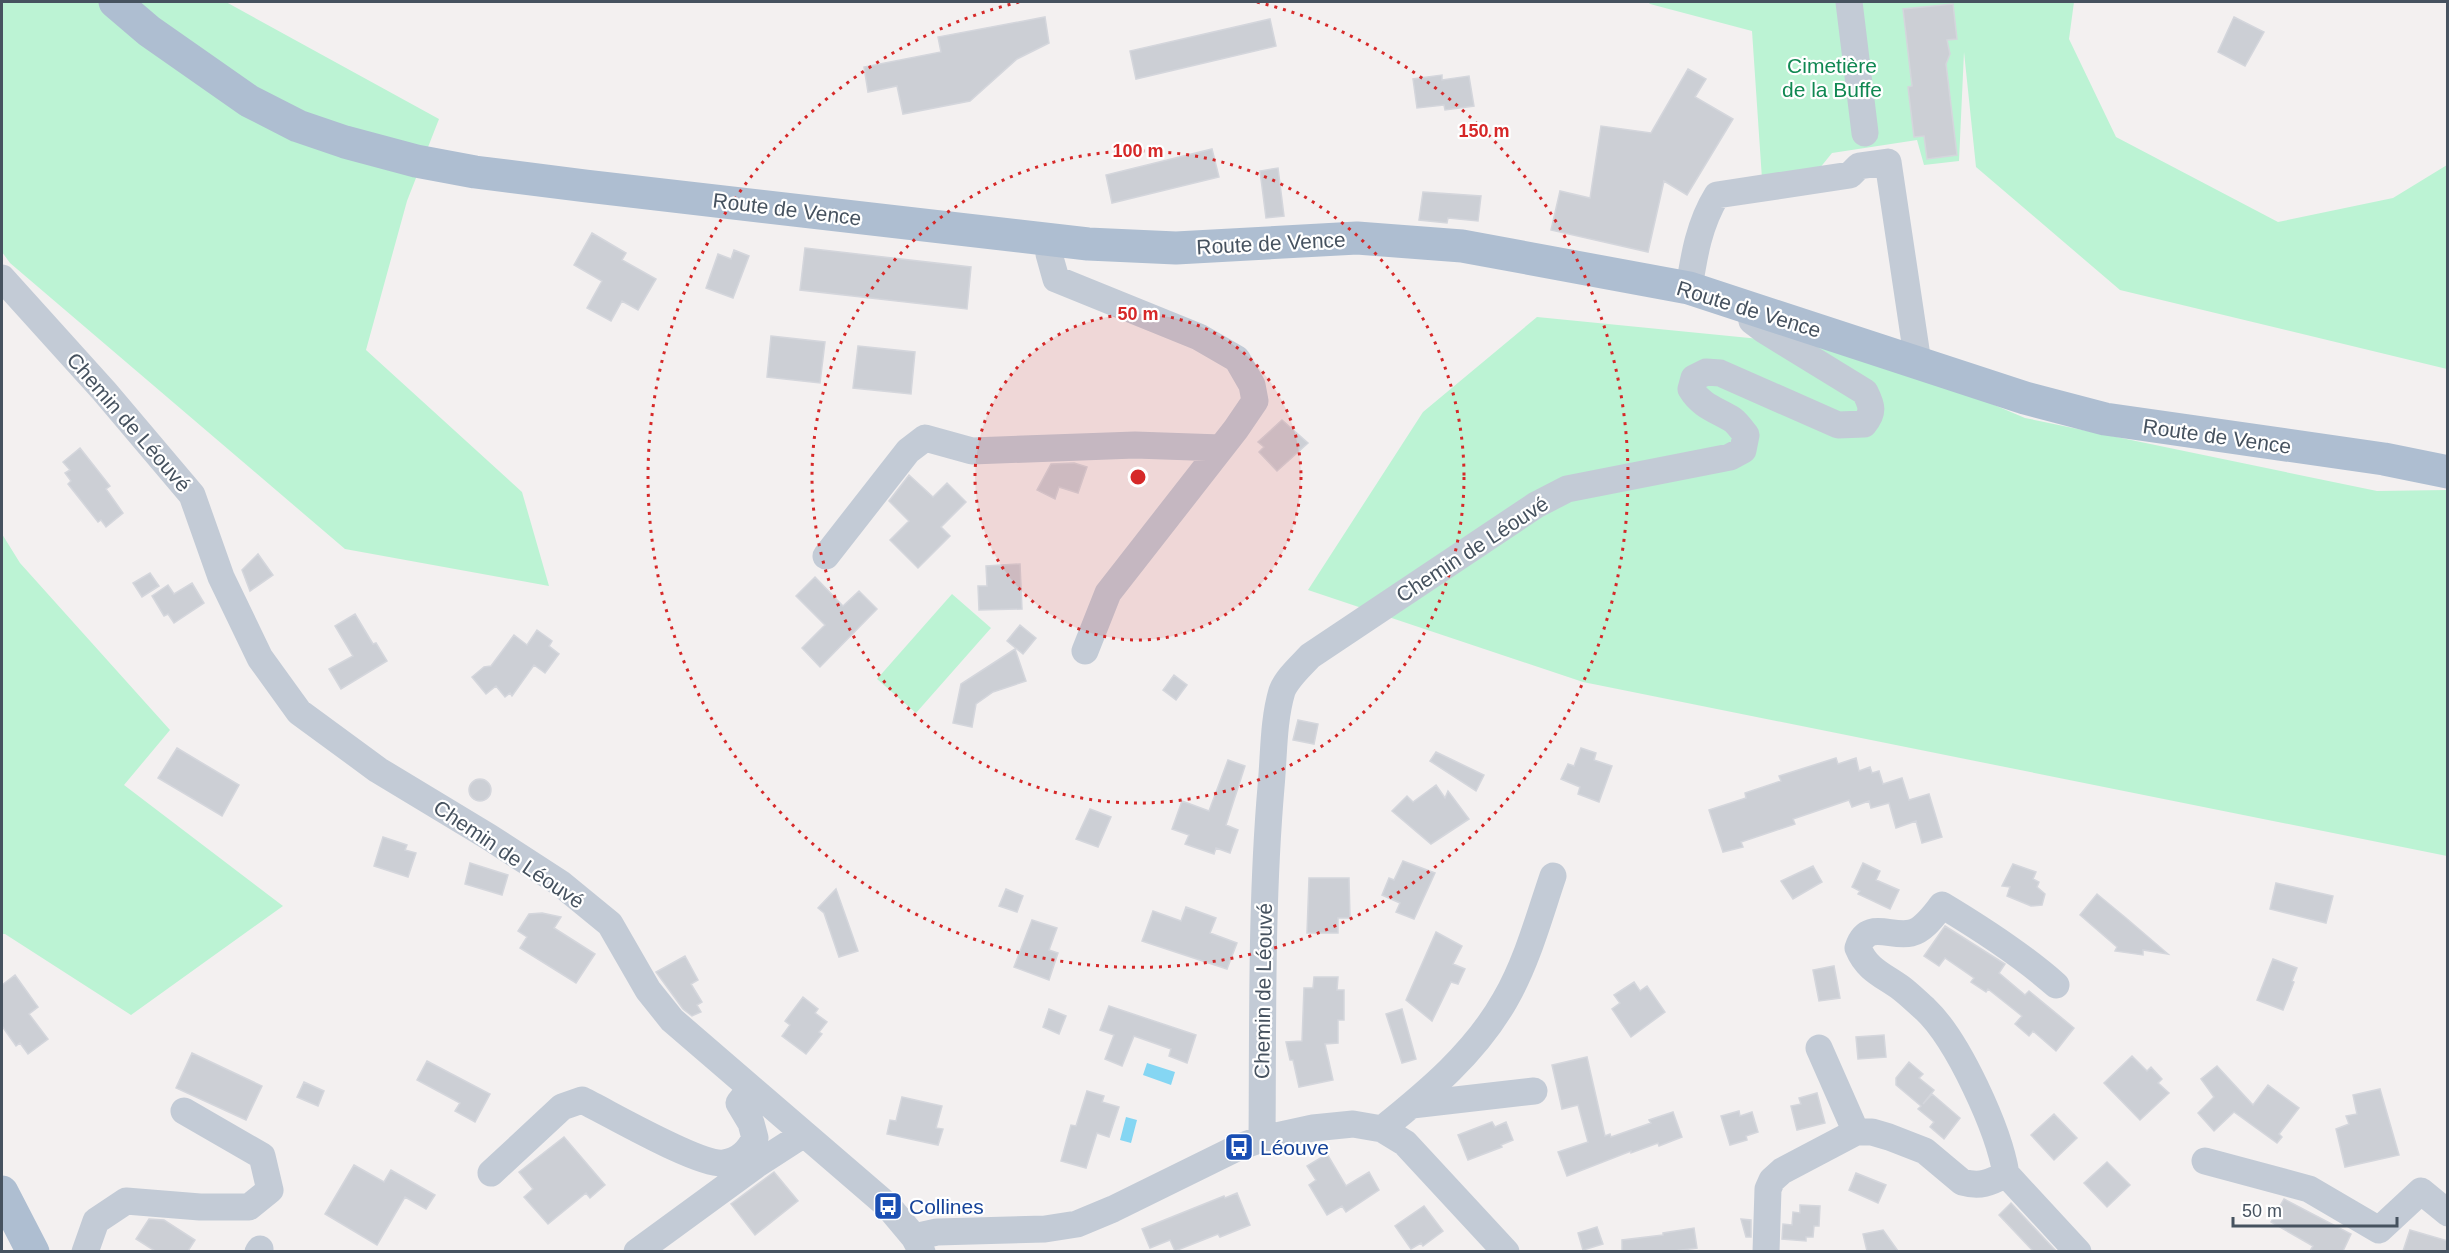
<svg xmlns="http://www.w3.org/2000/svg" width="2449" height="1253" font-family="Helvetica,sans-serif">
<style>
.green{fill:#bcf3d4}
.water{fill:#85d6f3}
.building{fill:#cccfd5;stroke:#d4d6dc;stroke-width:1.5}
.lines{fill:none;stroke-linecap:round;stroke-linejoin:round}
.minor{stroke:#c3cbd6;stroke-width:27}
.major{stroke:#aebed1;stroke-width:33}
.ring{fill:none;stroke:#d62828;stroke-width:3;stroke-dasharray:3 6}
.labels{text-anchor:middle;dominant-baseline:central;stroke-width:4.5;stroke-linejoin:round;paint-order:stroke}
.park-label{font-size:21px;fill:#108852;stroke:#fff}
.street-label{font-size:21px;fill:#46525f;stroke:#fff}
.transit-label{font-size:21px;fill:#164399;stroke:#fff;text-anchor:start}
.centre{fill:#d62828;stroke:#fff;stroke-width:3}
.ring-label{font-size:18px;text-anchor:middle;font-weight:bold;fill:#d62828;stroke:#fff;stroke-width:4.5;stroke-linejoin:round;paint-order:stroke}
</style>
<rect width="100%" height="100%" fill="#f3f0f0"/>
<path class="green" d="M2 2H226L439 119 407 201 366 350 522 492 549 586 345 549 10 263 2 252Z
M1648 2H2074L2069 39 2116 137 2278 222 2393 198 2447 165V369L2120 290 1976 167 1964 52 1959 161 1924 165 1917 140 1832 153 1819 169 1762 179 1752 31 1650 4Z
M1537 317 1862 349 2025 418 2377 491 2447 490V856L1583 682 1308 590 1423 412Z
M2 534 20 563 170 730 124 785 283 906 131 1015 5 934H2Z
M952 594 991 628 916 713 877 679Z"/>
<path class="water" d="M1147 1063 1175 1072 1171 1085 1143 1075Z
M1126 1117 1137 1120 1131 1143 1120 1140Z"/>
<path class="building" d="M1953 4 1957 39 1947 40 1950 54 1946 64 1957 155 1927 159 1924 136 1914 137 1908 87 1912 86 1903 9Z
M1045 17 1049 43 1017 59 970 101 903 114 897 86 868 92 864 67 941 52 938 37Z
M2234 17 2264 32 2245 66 2218 52Z
M1270 19 1276 46 1136 79 1130 51Z
M1688 69 1706 79 1695 97 1733 119 1687 195 1664 181 1648 252 1551 230 1560 191 1590 198 1601 126 1651 133Z
M1442 75V80L1469 76 1474 106 1445 110 1444 105 1417 108 1413 79Z
M1212 149 1219 177 1112 203 1106 175Z
M1278 168 1284 216 1266 218 1260 171Z
M1423 192 1481 196 1478 221 1448 218 1447 223 1419 220Z
M592 233 626 253 622 260 656 279 638 310 622 301 611 321 587 308 602 281 574 265Z
M805 248 971 267 967 309 800 290Z
M734 250 749 256 733 298 706 288 718 254 731 259Z
M771 336 825 342 820 383 767 377Z
M858 346 915 352 911 394 853 388Z
M1282 420 1308 443 1277 471 1259 452 1264 447 1258 442Z
M80 448 110 486 106 489 123 513 106 527 101 520 98 522 68 484 71 481 65 473 70 470 63 462Z
M1074 463 1087 467 1078 493 1059 487 1055 499 1037 490 1051 464Z
M909 475 933 497 947 483 966 502 941 527 950 536 918 568 890 540 909 521 889 501Z
M258 554 273 575 250 591 242 570Z
M1020 564 1022 609 979 610 978 586H987L986 566Z
M150 573 159 586 142 597 133 583Z
M815 577 843 606 859 591 877 609 820 667 802 648 825 625 796 596Z
M192 583 204 603 174 623 168 614 164 616 152 596 168 585 174 594Z
M355 614 373 644 376 643 387 661 341 689 329 669 353 656 335 626Z
M1020 625 1036 638 1023 654 1007 641Z
M537 630 552 641 549 646 559 654 545 673 534 665 512 696 510 693 505 697 496 686 486 694 472 677 484 667 491 666 514 635 527 645Z
M1015 649 1026 681 993 692 976 704 972 727 953 723 961 684Z
M1174 675 1187 685 1176 700 1163 690Z
M1298 720 1318 724 1314 744 1293 740Z
M177 748 239 785 222 816 158 778Z
M1581 748 1596 753 1594 760 1612 766 1599 802 1578 794 1580 787 1561 779 1568 764 1574 766Z
M1436 752 1484 775 1476 791 1430 761Z
M1836 758 1838 764 1856 758 1859 771 1870 767 1872 773 1879 771 1883 784 1902 778 1909 800 1929 794 1942 837 1922 843 1916 821 1896 828 1889 803 1871 808 1869 801 1852 807 1849 800 1793 819 1795 824 1741 842 1743 847 1723 852 1709 810 1746 798 1745 793 1781 781 1779 776Z
M1228 760 1245 766 1226 825 1238 830 1230 853 1216 848 1214 854 1185 844 1189 835 1172 829 1182 801 1209 811Z
M469 790a11 11 0 1 1 22 0a11 11 0 1 1-22 0Z
M1436 785 1445 798 1448 791 1469 819 1431 844 1392 811 1407 796 1413 802Z
M1090 809 1111 817 1098 847 1076 839Z
M383 837 407 845 405 850 416 853 408 877 374 866Z
M1403 861 1435 873 1414 919 1396 912 1400 903 1382 895 1389 878 1394 880Z
M470 863 508 875 502 895 465 884Z
M1863 863 1880 871 1876 880 1899 890 1890 909 1858 894 1860 891 1852 887Z
M2013 864 2036 872 2033 879 2039 882 2037 887 2045 894 2042 905 2031 906 2007 896 2010 887 2002 886Z
M1813 866 1822 882 1793 899 1781 881Z
M1309 878H1349L1350 918H1338V933H1307Z
M2276 883 2333 896 2326 923 2270 909Z
M836 889 858 951 839 957 824 913 818 908Z
M1006 889 1023 896 1017 912 999 906Z
M2097 894 2126 918 2168 954 2143 950V955L2115 951 2117 947 2080 915Z
M1186 907 1216 918 1210 933 1237 943 1227 969 1142 941 1153 911 1181 921Z
M542 913 561 917 554 928 595 954 576 983 520 948 527 937 518 931 529 914Z
M1032 920 1057 928 1049 950 1058 953 1049 980 1014 967Z
M1945 926 2005 964 1999 973 2025 995 2029 991 2074 1028 2056 1051 2033 1031 2029 1036 2015 1024 2022 1016 1988 989 1986 992 1971 982 1974 978 1945 958 1939 966 1924 956Z
M1436 932 1462 946 1453 964 1465 969 1458 984 1451 982 1432 1021 1406 1000Z
M685 956 698 980 691 984 702 1002 697 1005 701 1012 692 1016 683 1009 656 972Z
M2273 959 2297 968 2292 981 2294 982 2283 1010 2257 1000Z
M1834 966 1840 998 1819 1001 1813 970Z
M15 975 38 1007 29 1014 48 1039 28 1054 20 1043 16 1046 2 1026V985Z
M1314 977H1338L1337 990H1344V1020H1338V1043L1325 1044 1333 1080 1299 1087 1293 1060H1290L1286 1042 1302 1041 1304 988H1313Z
M1634 982 1640 991 1647 986 1665 1012 1631 1037 1612 1009 1620 1003 1614 995Z
M803 997 818 1009 815 1013 827 1022 819 1032 822 1034 806 1054 782 1036 790 1025 785 1021Z
M1109 1006 1196 1035 1187 1063 1169 1056 1171 1049 1134 1036 1122 1066 1105 1059 1114 1035 1100 1030Z
M1049 1009 1066 1016 1059 1034 1043 1027Z
M1402 1009 1416 1059 1402 1063 1386 1014Z
M1884 1035 1886 1057 1858 1059 1856 1037Z
M192 1053 262 1086 246 1120 176 1088Z
M2132 1056 2147 1071 2151 1067 2162 1079 2158 1083 2169 1093 2140 1120 2104 1083Z
M1587 1057 1605 1136 1610 1134 1611 1137 1651 1123 1649 1120 1673 1112 1682 1137 1659 1146 1658 1143 1631 1153V1151L1567 1176 1558 1152 1588 1142 1578 1105 1562 1109 1552 1065Z
M427 1061 490 1094 475 1122 455 1111 460 1103 417 1080Z
M1909 1062 1923 1074 1919 1078 1934 1090 1923 1104 1932 1094 1960 1118 1944 1139 1930 1127 1934 1122 1918 1109 1921 1106 1896 1085V1078Z
M2217 1066 2253 1105 2268 1085 2299 1108 2279 1134 2282 1137 2277 1143 2234 1112 2214 1131 2198 1113 2214 1097 2201 1079Z
M304 1082 324 1091 318 1106 297 1097Z
M2380 1089 2399 1155 2345 1167 2336 1129 2349 1124 2346 1116 2357 1114 2353 1095Z
M1087 1091 1104 1096 1102 1102 1119 1107 1109 1137 1097 1133 1086 1168 1061 1161 1071 1125 1076 1126Z
M1817 1093 1825 1123 1797 1130 1791 1106 1801 1104 1799 1098Z
M902 1097 942 1106 936 1128 943 1129 938 1145 887 1134 890 1120 896 1121Z
M1739 1111 1740 1116 1752 1112 1758 1132 1746 1136 1747 1140 1730 1145 1721 1116Z
M2054 1114 2077 1138 2054 1160 2031 1135Z
M1492 1122 1495 1127 1506 1122 1513 1140 1501 1145 1502 1147 1468 1160 1458 1135Z
M564 1137 605 1185 590 1198 586 1193 548 1224 524 1197 533 1189 519 1172Z
M1327 1154 1346 1186 1369 1172 1379 1190 1346 1212 1342 1206 1327 1215 1309 1185 1316 1180 1307 1166Z
M2107 1162 2130 1185 2107 1207 2084 1183Z
M354 1165 384 1182 391 1170 435 1195 426 1209 405 1197 377 1245 325 1214Z
M774 1172 798 1201 755 1235 731 1204Z
M1856 1173 1886 1185 1878 1203 1849 1190Z
M1237 1193 1250 1225 1220 1237 1218 1234 1175 1251 1170 1240 1150 1248 1142 1229 1224 1196 1225 1198Z
M2284 1199 2351 1234 2343 1251H2310L2313 1246 2271 1222Z
M2011 1203 2056 1251H2033L1999 1215Z
M1800 1205 1820 1206 1819 1226H1814L1813 1237H1806V1241L1782 1239 1783 1224 1792 1225 1793 1212 1800 1213Z
M1424 1206 1443 1231 1423 1246 1421 1243 1411 1249 1395 1226Z
M149 1219 164 1220 195 1240 188 1251H155L136 1239Z
M1741 1219 1751 1220V1237H1746Z
M1597 1227 1603 1244 1583 1250 1578 1233Z
M1694 1228 1697 1248 1674 1251H1622V1240L1663 1235V1233Z
M1883 1230 1898 1251H1867L1863 1234Z
M2410 1230 2448 1241V1251H2403Z"/>
<g class="lines">
<path class="minor" d="M1849 2 1865 133
M1049 240V254L1056 279 1199 337 1237 359 1252 385 1255 401 1236 429 1108 593 1085 651
M2 278 104 391 192 495 221 577 260 658 299 712 378 770 489 837 560 883 610 924 648 990 672 1020 888 1206 914 1237 922 1252
M1689 288C1694 256 1699 224 1717 195L1850 175 1859 166 1888 162 1918 363
M826 556 908 451 925 438 972 451 1135 445 1221 448
M2056 985C2021 954 1982 929 1942 905 1934 915 1924 930 1911 933 1891 938 1867 919 1858 948 1867 970 1883 975 1901 988 1909 994 1917 1002 1925 1009 1958 1040 1999 1130 2006 1174L2078 1252
M1819 1048 1856 1132
M1412 1105 1534 1091
M1382 1129C1428 1092 1475 1053 1505 1000 1527 962 1539 917 1553 876
M1262 1139C1263 1021 1261 904 1271 787 1274 756 1273 721 1282 691 1287 678 1301 666 1310 656L1536 505 1567 489 1730 457 1743 450 1746 435C1742 430 1738 424 1733 420 1717 410 1701 406 1691 389L1694 378 1706 372 1720 373 1838 425 1864 424C1874 412 1872 406 1865 392L1764 330 1752 321 1749 307
M2205 1161 2309 1189 2379 1230 2421 1191 2448 1213
M491 1173 562 1107 582 1100C609 1113 699 1166 724 1163 740 1161 749 1151 755 1138L751 1123 739 1103 750 1089
M914 1237 937 1232 1045 1229 1077 1224 1113 1209 1239 1147 1262 1139 1313 1128 1353 1124 1382 1129 1405 1143 1506 1252
M85 1252 96 1221 126 1201 200 1207H249L270 1190 262 1156 184 1111
M258 1252 260 1249
M637 1252 756 1165 804 1134
M1766 1252 1768 1189 1772 1180 1782 1171 1856 1132H1872L1889 1137 1925 1151 1962 1182C1980 1187 1990 1183 2006 1174"/>
<path class="major" d="M115 2 149 31 249 101 298 126 345 142 416 161 475 172 586 186 1088 244 1176 248 1357 238 1462 246 1689 288 2025 398 2105 419 2384 459 2448 472
M2 1192 33 1252"/>
</g>
<circle cx="1138" cy="477" r="163" fill="#d62828" fill-opacity=".12"/>
<g class="ring">
<circle cx="1138" cy="477" r="163"/>
<circle cx="1138" cy="477" r="326"/>
<path d="M1257 2A490 490 0 1 1 1019 2"/>
</g>
<defs>
<g id="bus-square" transform="scale(1.5)"><rect x="-9" y="-9" width="18" height="18" rx="4" fill="#1a4fb4" stroke="#fff"/><path d="M-5-6H5V4H4V6H2V4H-2V6H-4V4H-5ZM-3.5-4V0h7V-4ZM-3.5 1.2v1.5H-2V1.2ZM2 1.2v1.5H3.5V1.2Z" fill="#fff"/></g>
</defs>
<g fill-rule="evenodd">
<use href="#bus-square" x="1239" y="1147"/>
<use href="#bus-square" x="888" y="1206"/>
</g>
<g class="labels">
<g class="park-label">
<text x="1832" y="65">Cimetière<tspan x="1832" dy="24">de la Buffe</tspan></text>
</g>
<g class="street-label">
<text transform="translate(787 209) rotate(7)">Route de Vence</text>
<text transform="translate(1271 243) rotate(-3)">Route de Vence</text>
<text transform="translate(1749 309) rotate(17)">Route de Vence</text>
<text transform="translate(129 422) rotate(49)">Chemin de Léouvé</text>
<text transform="translate(2217 436) rotate(8)">Route de Vence</text>
<text transform="translate(1472 549) rotate(-33)">Chemin de Léouvé</text>
<text transform="translate(509 854) rotate(34)">Chemin de Léouvé</text>
<text transform="translate(1263 991) rotate(-89)">Chemin de Léouvé</text>
</g>
<g class="transit-label">
<text x="1260" y="1147">Léouve</text>
<text x="909" y="1206">Collines</text>
</g>
</g>
<circle cx="1138" cy="477" r="9" class="centre"/>
<g class="ring-label">
<text x="1484" y="137">150 m</text>
<text x="1138" y="157">100 m</text>
<text x="1138" y="320">50 m</text>
</g>
<rect width="2449" height="1253" fill="none" stroke="#46525f" stroke-width="6"/>
<path d="M2233 1217v9h164v-9" fill="none" stroke="#46525f" stroke-width="3"/>
<text x="2242" y="1217" font-size="18" fill="#46525f" stroke="#ffffff" stroke-width="4.5" paint-order="stroke">50 m</text>
</svg>
